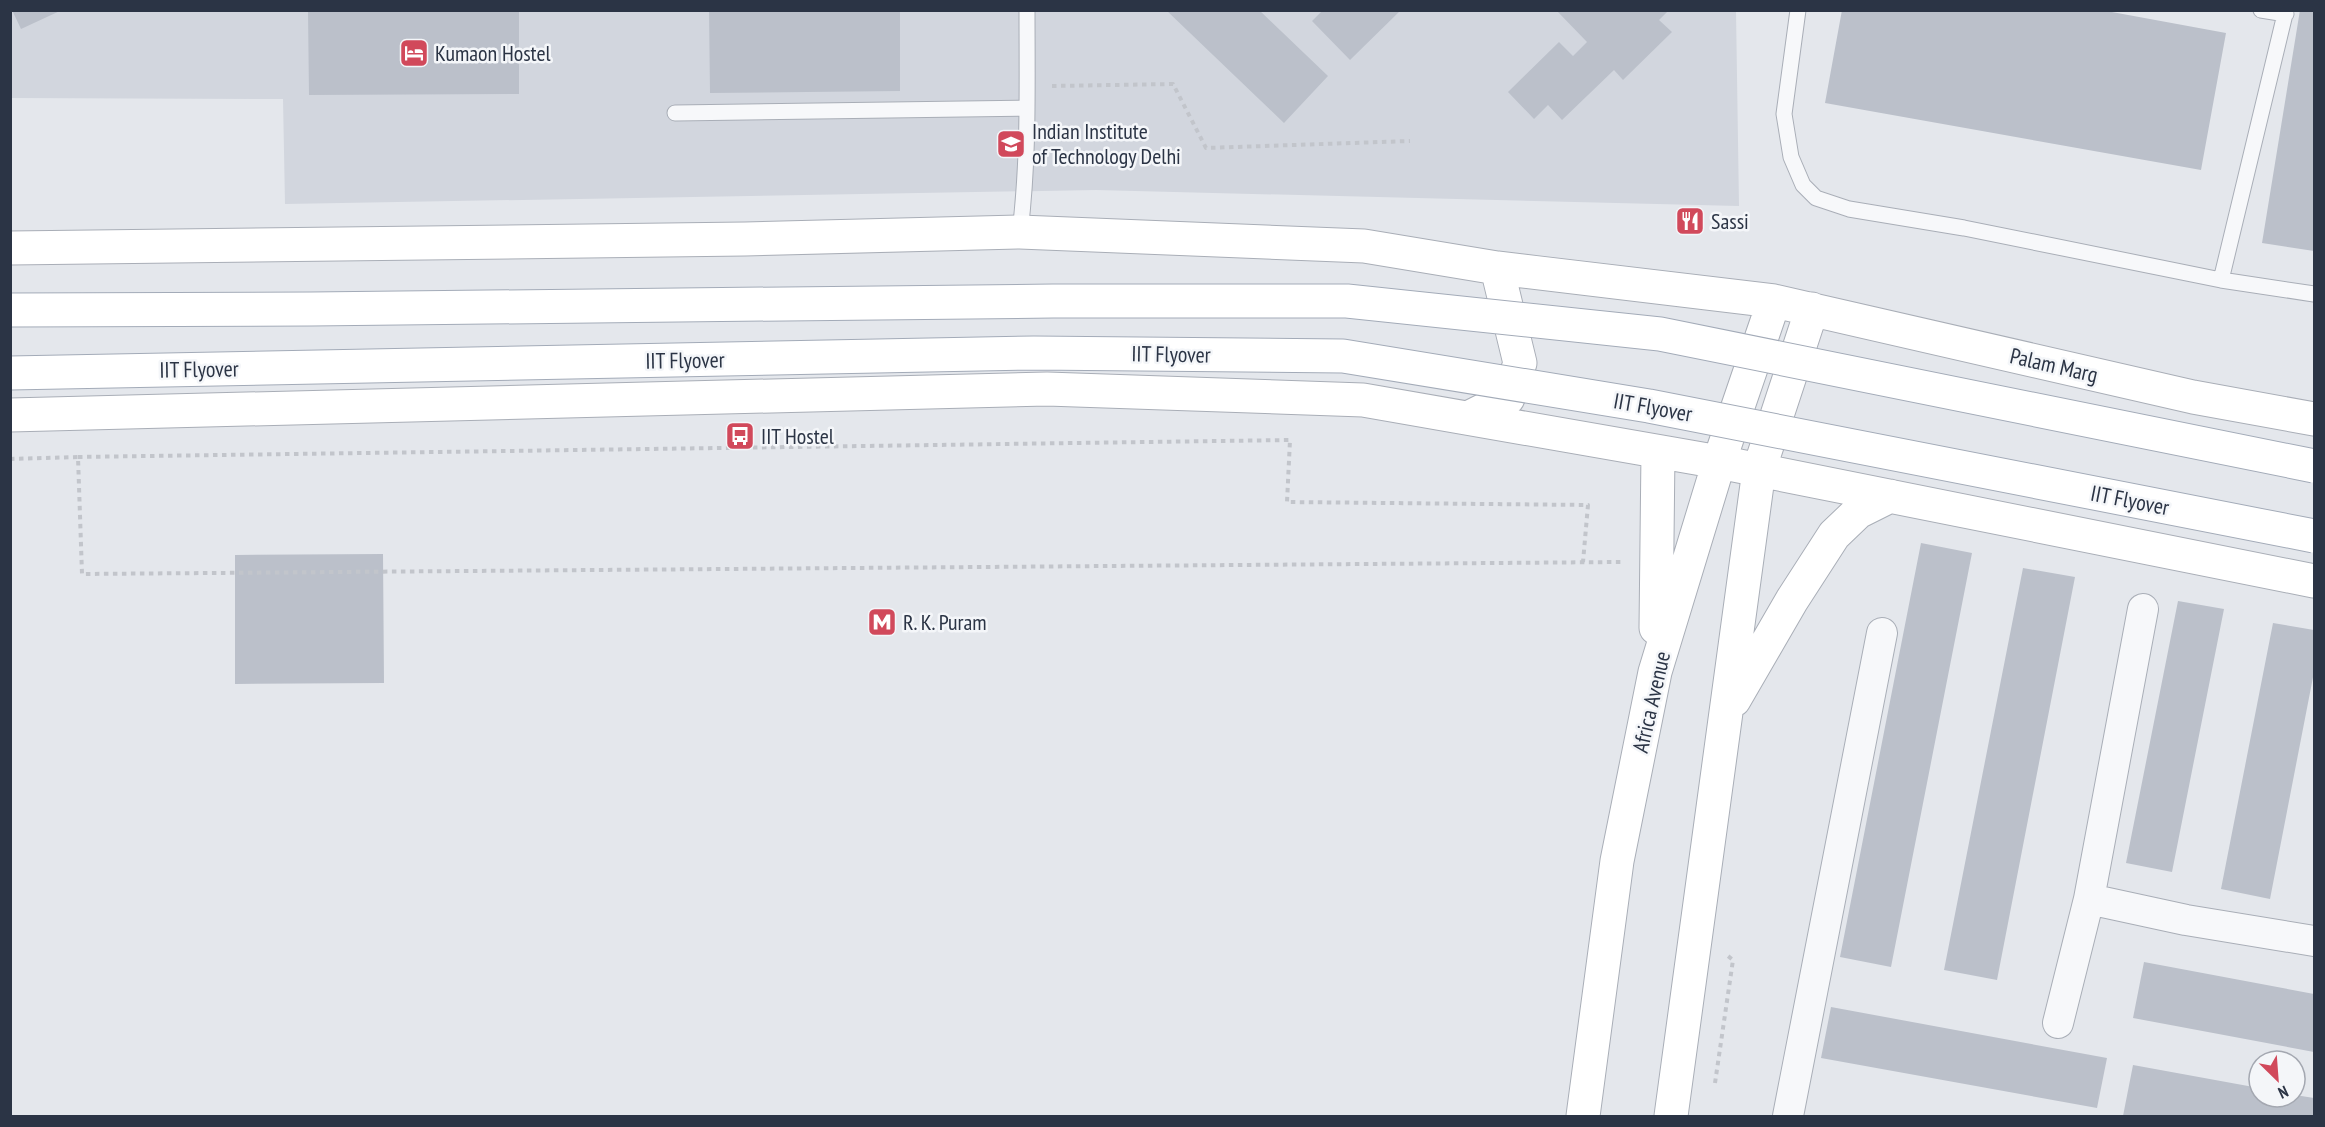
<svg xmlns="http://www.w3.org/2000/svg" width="2325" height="1127" font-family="'PT Sans Narrow',sans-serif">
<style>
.built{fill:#d2d6de}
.building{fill:#bbc0ca}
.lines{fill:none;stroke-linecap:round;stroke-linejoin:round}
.service-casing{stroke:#a9aeb7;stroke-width:17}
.minor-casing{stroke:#a9aeb7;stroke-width:32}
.secondary-casing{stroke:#a9aeb7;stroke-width:35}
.path{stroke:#c2c5cb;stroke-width:4;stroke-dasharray:4.5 4.5;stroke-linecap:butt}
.service{stroke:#f7f8fa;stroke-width:15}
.minor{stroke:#f7f8fa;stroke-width:30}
.secondary{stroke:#fff;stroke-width:33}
.primary-bridge-casing{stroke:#a3abb8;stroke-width:35;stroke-linecap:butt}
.primary-bridge{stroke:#fff;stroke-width:33}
.labels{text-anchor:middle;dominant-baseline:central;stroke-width:5;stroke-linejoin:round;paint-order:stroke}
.poi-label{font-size:22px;fill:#2b3445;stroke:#f4f6f9;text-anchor:start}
.street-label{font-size:22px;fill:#2b3445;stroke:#f4f6f9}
</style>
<rect width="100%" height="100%" fill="#e4e7ec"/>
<path class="built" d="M11 11H1736L1739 206 1096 190 285 204 283 99 11 98Z"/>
<path class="building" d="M12 10H62L21 29Z
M519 10V94L309 95 308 12Z
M709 10H900V91L710 93Z
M1166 10H1259L1328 76 1284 123Z
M1323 10H1401L1350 60 1312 21Z
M1556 10H1669L1659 20 1672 32 1623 80 1614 70 1562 120 1548 105 1534 119 1508 92 1559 42 1573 56 1587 42Z
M1842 10H2101L2226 33 2201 170 1825 103Z
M2300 10H2314V251L2262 243Z
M1921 543 1972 553 1891 967 1840 957Z
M383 554 384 683 235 684V555Z
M2023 568 2075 577 1997 980 1944 970Z
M2178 601 2224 609 2172 872 2126 863Z
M2273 623 2314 630V672L2270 899 2221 889Z
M2144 962 2314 994V1052L2133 1018Z
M1831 1007 2107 1058 2097 1108 1821 1058Z
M2133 1065 2259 1088V1097H2295V1095L2314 1098V1116H2123Z"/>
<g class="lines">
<g class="service-casing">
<path id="service" d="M1798 10 1784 114 1791 157 1803 185 1816 198 1849 209 1964 228 2221 280 2314 294
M2261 10 2286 14
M675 113 1027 108
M1020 232C1029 158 1027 84 1027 10
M2221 280 2286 10"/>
</g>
<g class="minor-casing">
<path id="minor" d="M2089 899 2186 920 2314 941
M2058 1023 2089 899 2143 609
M1788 1116 1882 633"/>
</g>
<g class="secondary-casing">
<path id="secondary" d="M10 248 745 239 1020 232 1364 246 1497 268 1774 301 2193 397 2314 419
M10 415 1047 389 1363 400 1719 462 2314 581
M1468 418 1508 398 1520 363 1497 268
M1656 628 1658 452
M1734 700 1792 600 1834 535 1858 512 1890 496
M1583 1116 1617 861 1655 672 1719 462 1774 301
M1671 1116 1759 470 1812 309"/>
</g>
<path class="path" d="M1052 86 1173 84 1206 148 1410 141
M78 457 1290 440 1287 502 1588 505 1583 562
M10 459 78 457 82 574 1622 562
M1715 1083 1733 960 1728 956"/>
<use href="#service" class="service"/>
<use href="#minor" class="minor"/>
<use href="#secondary" class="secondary"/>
<g class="primary-bridge-casing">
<path id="primary-bridge" d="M10 310 311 309 1053 301H1347L1660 334 2314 466
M10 373 1034 353 1343 356 1649 406 2314 536"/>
</g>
<use href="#primary-bridge" class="primary-bridge"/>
</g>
<defs>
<g id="hotel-square" transform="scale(1.5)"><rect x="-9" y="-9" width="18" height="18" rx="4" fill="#d1495b" stroke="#f4f6f9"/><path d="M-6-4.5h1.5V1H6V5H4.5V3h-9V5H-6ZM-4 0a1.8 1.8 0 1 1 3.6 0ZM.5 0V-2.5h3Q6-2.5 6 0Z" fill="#fff"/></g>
<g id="university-square" transform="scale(1.5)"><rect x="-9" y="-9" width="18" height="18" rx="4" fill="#d1495b" stroke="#f4f6f9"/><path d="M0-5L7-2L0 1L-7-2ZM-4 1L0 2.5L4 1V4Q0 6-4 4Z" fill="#fff"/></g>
<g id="restaurant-square" transform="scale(1.5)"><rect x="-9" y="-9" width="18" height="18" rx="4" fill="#d1495b" stroke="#f4f6f9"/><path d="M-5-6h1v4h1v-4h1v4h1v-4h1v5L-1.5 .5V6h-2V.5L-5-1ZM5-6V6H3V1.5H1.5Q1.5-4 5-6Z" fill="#fff"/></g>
<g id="bus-square" transform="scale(1.5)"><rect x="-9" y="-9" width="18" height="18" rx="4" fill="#d1495b" stroke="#f4f6f9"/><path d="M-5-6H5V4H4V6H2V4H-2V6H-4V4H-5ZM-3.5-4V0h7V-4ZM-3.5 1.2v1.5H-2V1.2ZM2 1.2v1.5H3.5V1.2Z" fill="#fff"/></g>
<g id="metro-square" transform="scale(1.5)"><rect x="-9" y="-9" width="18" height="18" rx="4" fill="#d1495b" stroke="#f4f6f9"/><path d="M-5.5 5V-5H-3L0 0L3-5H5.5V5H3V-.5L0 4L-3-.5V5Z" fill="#fff"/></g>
</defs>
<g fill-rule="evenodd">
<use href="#hotel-square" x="414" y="53"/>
<use href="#university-square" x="1011" y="144"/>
<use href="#restaurant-square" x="1690" y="221"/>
<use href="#bus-square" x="740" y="436"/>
<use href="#metro-square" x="882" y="622"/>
</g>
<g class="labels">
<g class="poi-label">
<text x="435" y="53">Kumaon Hostel</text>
<text x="1032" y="131">Indian Institute<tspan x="1032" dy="25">of Technology Delhi</tspan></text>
<text x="1711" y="221">Sassi</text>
<text x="761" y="436">IIT Hostel</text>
<text x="903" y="622">R. K. Puram</text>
</g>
<g class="street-label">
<text transform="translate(1171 354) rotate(1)">IIT Flyover</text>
<text transform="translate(685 360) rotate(-1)">IIT Flyover</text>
<text transform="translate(2054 365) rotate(13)">Palam Marg</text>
<text transform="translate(199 369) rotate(-1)">IIT Flyover</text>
<text transform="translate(1653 407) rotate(10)">IIT Flyover</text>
<text transform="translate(2130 500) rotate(11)">IIT Flyover</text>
<text transform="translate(1651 702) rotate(-77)">Africa Avenue</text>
</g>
</g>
<rect width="2325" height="1127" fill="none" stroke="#2b3445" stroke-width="24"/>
<g transform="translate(2277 1079) rotate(155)"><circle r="28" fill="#f4f6f9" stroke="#a4a8b1" stroke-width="1.5"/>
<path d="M0-4.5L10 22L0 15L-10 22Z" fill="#d1495b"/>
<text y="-9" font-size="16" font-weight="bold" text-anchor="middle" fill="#2b3445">N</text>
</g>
</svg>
